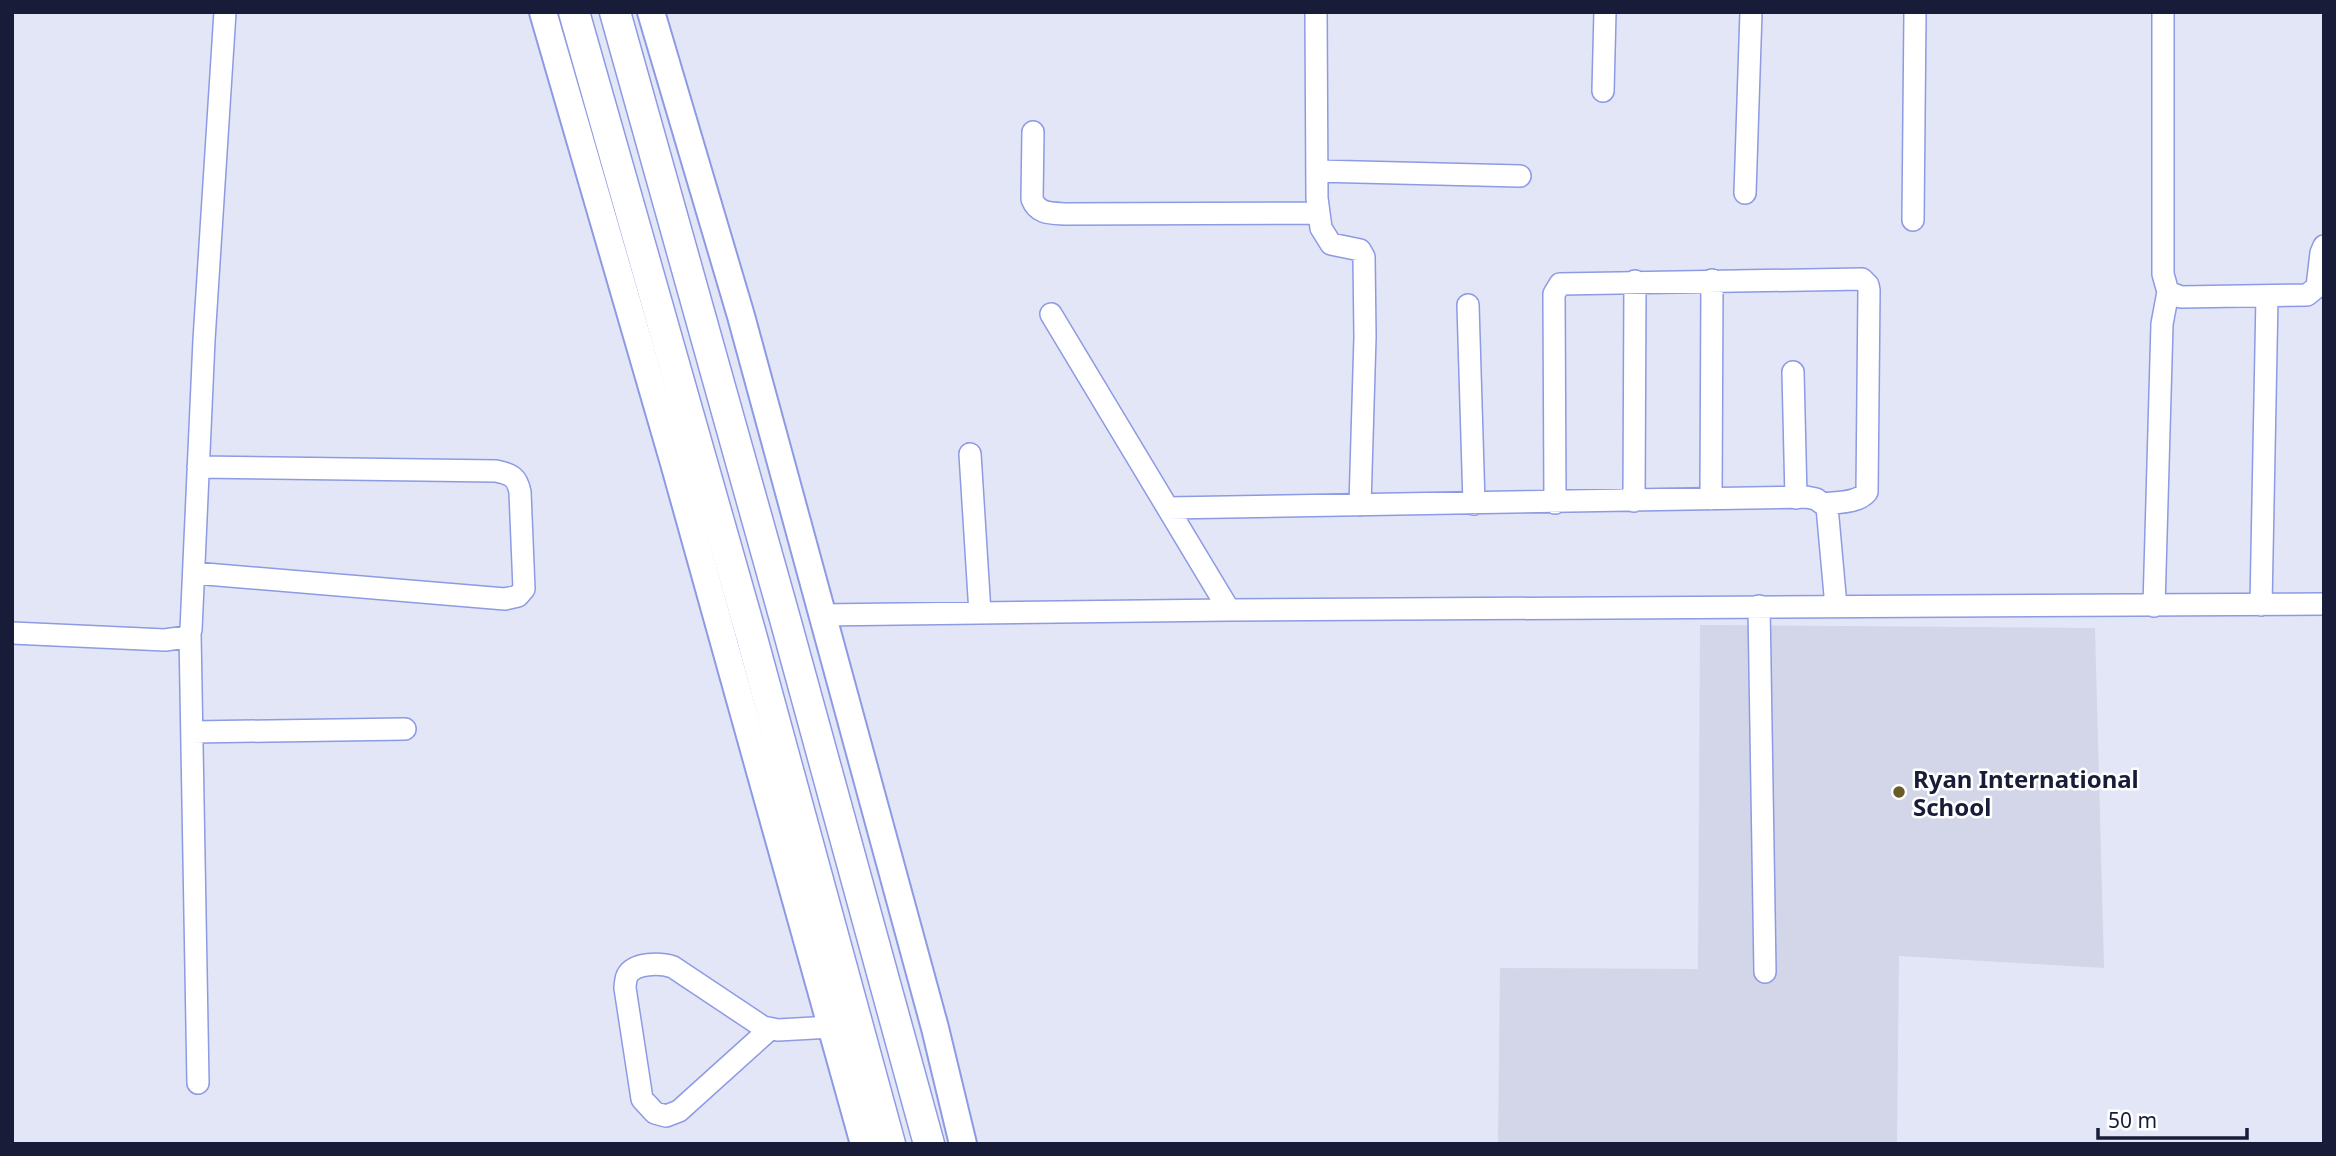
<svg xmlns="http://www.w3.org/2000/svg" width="2336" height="1156" font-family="'Noto Sans',sans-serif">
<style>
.built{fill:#d2d6e8}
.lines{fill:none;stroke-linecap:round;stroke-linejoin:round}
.minor-casing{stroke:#8d9ae4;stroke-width:24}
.major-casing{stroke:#8d9ae4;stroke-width:30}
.highway-casing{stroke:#8d9ae4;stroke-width:33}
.minor{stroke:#fff;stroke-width:21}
.major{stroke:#fff;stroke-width:26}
.highway{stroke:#fff;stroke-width:30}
.poi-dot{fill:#695c29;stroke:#fff;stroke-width:2.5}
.labels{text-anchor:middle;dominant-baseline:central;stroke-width:5;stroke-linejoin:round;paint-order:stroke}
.poi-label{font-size:24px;font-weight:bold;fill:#181c39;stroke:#fff;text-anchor:start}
</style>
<rect width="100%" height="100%" fill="#e3e6f6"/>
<path class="built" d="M1700 625 2095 628 2104 968 1899 956 1897 1144H1498L1500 968 1698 969Z"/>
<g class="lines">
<g class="minor-casing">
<path id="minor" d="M1316 12 1317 198 1321 228 1331 244 1360 250 1364 257 1365 337 1360 505
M2163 12V274L2168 292 2181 297 2307 295 2317 287 2321 253 2324 246
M1603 91 1605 12
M1033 132 1032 199C1038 215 1052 213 1067 214L1318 213
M1317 171 1520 176
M1745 193 1751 12
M1913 220 1915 12
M1468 305 1474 504
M1051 314 1229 610
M1793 372 1796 498
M970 454 980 613
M1711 499 1712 280
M1634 501 1635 281
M1555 503 1554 294 1560 284 1862 279 1868 285 1869 290 1867 492C1858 503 1838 502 1824 504
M1168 508 1806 497 1816 499 1827 507 1836 606
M194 573 505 599 518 596 524 589 520 492C517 477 511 474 496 471L198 467
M2261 605 2267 297
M1759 606 1765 972
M2154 606 2162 324 2168 292
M821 615 1229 610 2324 604
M12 633 165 640 186 637 191 630 204 340 225 12
M190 633 198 1083
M192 732 405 729
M770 1029 679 1111 666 1116 655 1113 642 1099 625 988C625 986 626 977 627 976 634 962 661 963 673 967L763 1027 778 1030 832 1027"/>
</g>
<g class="major-casing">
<path id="major" d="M543 12 674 463 864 1144
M651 12 741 316 935 1028 963 1144"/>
</g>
<g class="highway-casing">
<path id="highway" d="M574 12 752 638 890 1144
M615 12 787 626 929 1144"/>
</g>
<use href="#minor" class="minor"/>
<use href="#major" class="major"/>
<use href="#highway" class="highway"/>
</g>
<circle class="poi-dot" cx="1899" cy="792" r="7"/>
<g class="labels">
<g class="poi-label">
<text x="1913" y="778">Ryan International<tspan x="1913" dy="28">School</tspan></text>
</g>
</g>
<rect width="2336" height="1156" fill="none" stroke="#181c39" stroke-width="28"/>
<path d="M2098 1128v10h149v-10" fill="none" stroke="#181c39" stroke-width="3.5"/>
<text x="2108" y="1128" font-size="21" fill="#181c39" stroke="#ffffff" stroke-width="5" paint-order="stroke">50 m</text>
</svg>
